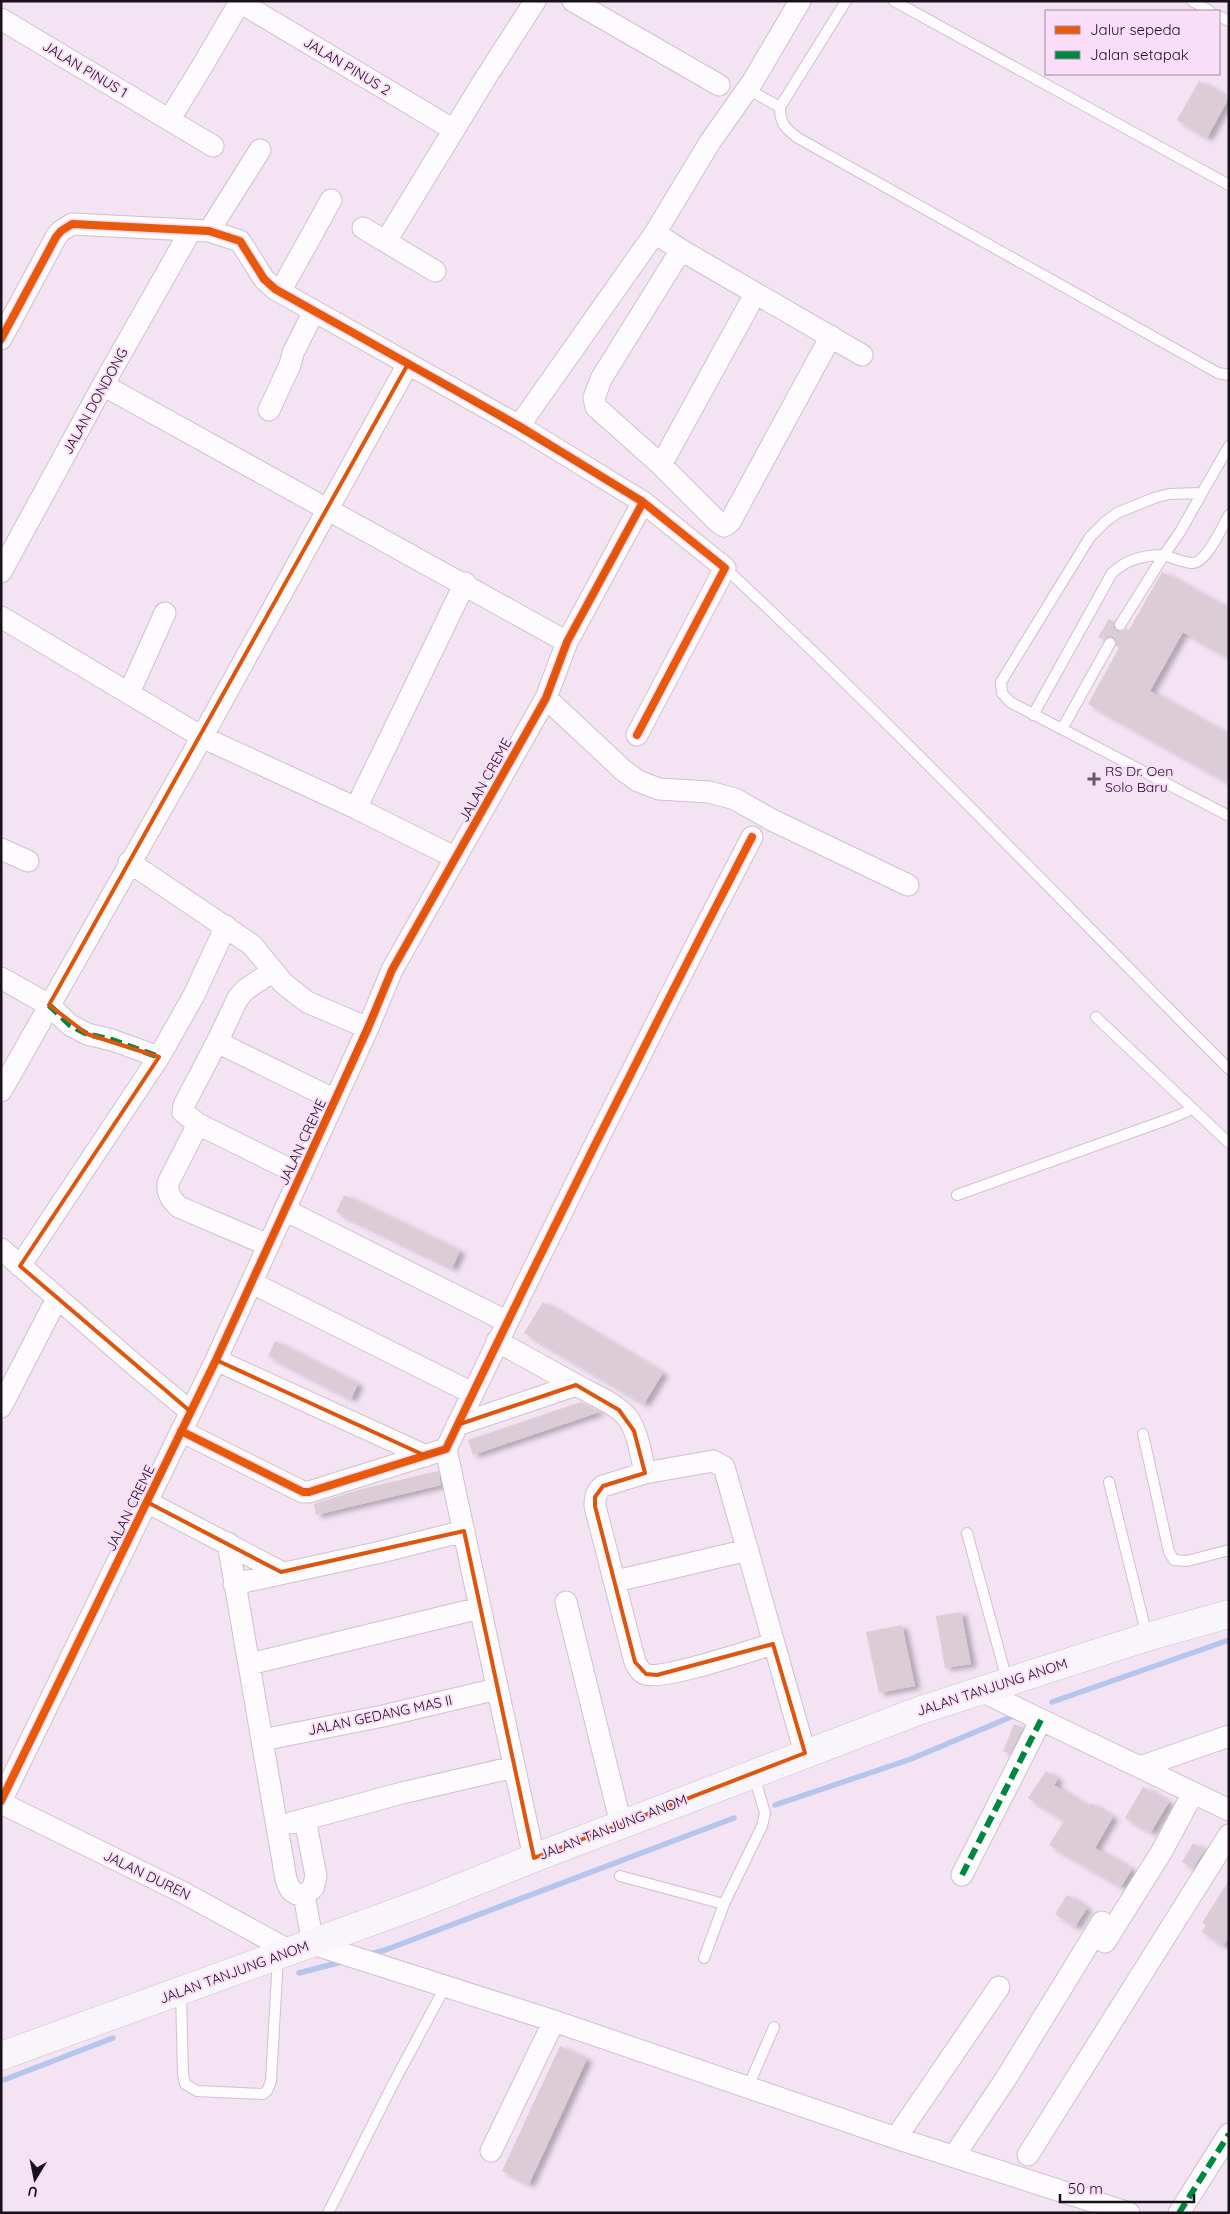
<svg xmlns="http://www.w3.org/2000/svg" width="1230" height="2214" font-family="Quicksand,sans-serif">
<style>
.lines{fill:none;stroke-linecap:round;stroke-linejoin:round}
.stream{stroke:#b5c5eb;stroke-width:5.5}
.building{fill:#dbccd5;filter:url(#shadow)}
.lane-casing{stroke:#cec1ce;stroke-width:12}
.street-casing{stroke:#cec1ce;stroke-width:23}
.secondary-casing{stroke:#cec1ce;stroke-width:29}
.lane{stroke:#fdfbfd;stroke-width:10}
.street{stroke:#fdfbfd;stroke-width:21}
.secondary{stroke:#f8f5fb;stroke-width:28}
.quiet{stroke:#00873e;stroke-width:6;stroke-dasharray:12 6;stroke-linecap:butt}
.cycleway-casing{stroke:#f9ddf9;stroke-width:11}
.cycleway{stroke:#e8590c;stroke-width:8}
.marked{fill:none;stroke:#de550d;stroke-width:4;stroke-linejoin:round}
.poi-dot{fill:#665a66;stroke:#f9ddf9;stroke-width:2}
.labels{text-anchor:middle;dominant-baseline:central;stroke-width:4;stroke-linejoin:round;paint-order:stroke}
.street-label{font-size:14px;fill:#1a111a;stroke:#f9ddf9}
.poi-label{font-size:14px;fill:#1a111a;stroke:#f9ddf9;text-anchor:start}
</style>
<defs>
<filter id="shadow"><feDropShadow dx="5.5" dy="3" stdDeviation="2.5" flood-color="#0004"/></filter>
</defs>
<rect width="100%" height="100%" fill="#f3e3f3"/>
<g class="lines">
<path class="stream" d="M1052 1702 1229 1640
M775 1805 911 1759 1018 1714
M368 1955 385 1950 734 1818
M299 1973 345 1961
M1 2081 113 2038"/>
</g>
<path class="building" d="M1199 81 1229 98 1207 138 1177 120Z
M1162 572 1229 609V658L1183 632 1150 691 1229 735V783L1088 704 1119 648 1116 646V640L1113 637H1107L1104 640 1098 637 1109 619 1114 622V628L1117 631H1123L1126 628 1129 630Z
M344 1195 460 1251 452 1268 336 1212Z
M543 1302 663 1373 644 1404 524 1333Z
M275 1341 358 1384 351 1399 268 1356Z
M581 1402 600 1412 473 1455 468 1440Z
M438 1471 441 1485 316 1515 314 1504 358 1490Z
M961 1612 971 1664 945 1668 936 1616Z
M902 1625 915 1686 879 1693 866 1632Z
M1014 1724 1023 1728 1010 1754 1003 1751Z
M1046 1771 1058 1779 1054 1785 1088 1807 1090 1803 1113 1817 1095 1848 1132 1869 1121 1887 1049 1845 1064 1821 1028 1798Z
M1143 1787 1169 1802 1151 1832 1125 1818Z
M1193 1843 1205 1850 1193 1868 1182 1862Z
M1229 1880V1937L1223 1946 1202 1932 1206 1925 1202 1923Z
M1067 1895 1087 1908 1075 1927 1055 1914Z
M560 2046 587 2059 529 2184 502 2171Z"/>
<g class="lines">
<g class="lane-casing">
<path id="lane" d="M894 1 1229 185
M1192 1 1210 11
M1219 16 1229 21
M747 89 780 107C780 124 785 128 798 138L1218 373 1229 375
M780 107 846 1
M1229 446 1202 493 1169 494 1154 498 1117 513 1105 522 1090 537 1001 682 1002 693 1010 702 1229 816
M725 568C898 729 1062 902 1229 1069
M1120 625 1164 555C1173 558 1182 562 1191 563 1206 565 1222 527 1229 515
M1033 715 1112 573C1127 559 1144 555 1164 555L1180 532 1202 493
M1062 729 1110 643
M1096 1017 1193 1109
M957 1195 1169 1119 1193 1109 1229 1143
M1143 1434 1169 1552 1174 1560 1187 1561 1229 1550
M1109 1482 1147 1636
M967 1533 1007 1680
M620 1876 724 1904
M704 1958 724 1904 762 1826 765 1813 754 1776
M181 1992 183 2074 185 2084 197 2091 263 2094 267 2091 271 2081 278 1957
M748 2087 774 2027
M328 2213 393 2084 445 1987"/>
</g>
<g class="street-casing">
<path id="street" d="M238 1 454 130
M573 1 719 85
M1 19 213 146
M208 56 240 2
M492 68 535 1
M169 120 206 60
M363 228 435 271
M209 231 260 150
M655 233 681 250 862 355
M386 241 488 74
M681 250 601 379 594 398 596 407 661 465 718 522 724 526 730 522 831 336
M280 292 331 200
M1 339 56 237 61 231 72 224 209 231 240 241 264 279 275 289 519 426 643 502 725 568 637 735
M103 385 567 642
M269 410 290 365 293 353 314 311
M519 426 655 233 710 142 753 81 800 1
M661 465 755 294
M1 572 103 385 191 230
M1 617 202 737 356 808 465 583
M129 693 165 613
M546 698 623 770 638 781 659 789 709 792 735 799 772 820 908 885
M356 808 456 858
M1 849 28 861
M129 862 252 945 283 983 307 1002 368 1028
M273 971 245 990 238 998 217 1042 184 1105 183 1112 198 1124 301 1175
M1 978 49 1005 70 1025 87 1034 112 1040 159 1057
M217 1042 335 1100
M1 1091 202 737 408 364
M198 1124 168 1183C167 1194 171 1199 179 1207L268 1245
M285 1210 506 1321
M1 1249 144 1373 191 1412
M20 1266 159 1057 194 995 226 926
M252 1283 472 1393
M497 1341 576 1385
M216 1360 426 1456
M1 1407 52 1308
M457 1425 576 1385C592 1394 615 1403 627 1417 638 1431 641 1456 645 1473
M181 1431 303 1492H309L446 1449C545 1243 647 1039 752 837
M446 1449 534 1858
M147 1502 281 1572
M228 1543 286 1879C289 1889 292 1895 304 1895L313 1888 316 1876 305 1819
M616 1581 748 1550
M234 1584 381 1552 464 1531
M566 1602 621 1824
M773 1644C752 1650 661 1681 645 1674 640 1672 638 1667 635 1662L595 1506C595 1497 596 1492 603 1486L645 1473 713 1461 724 1467 805 1753
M250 1664 480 1608
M979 1690 1229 1810
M262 1740 383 1716 497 1689
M1140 1767 1229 1736
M1 1801 216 1360 368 1028 392 970 546 698 567 642 643 502
M1 1803 184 1893 290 1951
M291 1823 402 1793 514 1767
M962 1875 1041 1720
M304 1895 313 1944 554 2021 896 2138 1129 2213
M1105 1942 1162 1851 1193 1793
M896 2138 999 1987
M491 2151 554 2021
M1028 2155 1229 1835
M954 2156 1005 2080 1102 1922
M1179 2213 1229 2134"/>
</g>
<g class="secondary-casing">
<path id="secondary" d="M1 2056 422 1903 534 1858 921 1710 1147 1637 1229 1614"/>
</g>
<use href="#lane" class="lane"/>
<use href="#street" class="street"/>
<use href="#secondary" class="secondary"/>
<path class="quiet" d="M49 1005 70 1025 87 1034 112 1040 159 1057
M962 1875 1041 1720
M1179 2213 1229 2134"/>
<g class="cycleway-casing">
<path id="cycleway" d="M1 339 56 237 61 231 72 224 209 231 240 241 264 279 275 289 519 426 643 502 725 568 637 735
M181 1431 303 1492H309L446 1449C545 1243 647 1039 752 837
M1 1801 216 1360 368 1028 392 970 546 698 567 642 643 502"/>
</g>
<use href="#cycleway" class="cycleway"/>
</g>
<path class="marked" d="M408 364 643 502 567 642 546 698 392 970 216 1360 426 1456 446 1449 457 1425 576 1385 619 1410 634 1431 645 1473 603 1486 595 1497V1506L635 1662 646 1674 657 1675 773 1644 805 1753 534 1858 464 1531 281 1572 147 1502 191 1412 20 1266 159 1057 87 1034 49 1005Z"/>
<path class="poi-dot" d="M1091.5 771.5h5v5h5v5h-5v5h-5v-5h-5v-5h5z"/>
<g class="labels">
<g class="street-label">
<text transform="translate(347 66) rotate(31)">JALAN PINUS 2</text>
<text transform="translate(85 69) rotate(31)">JALAN PINUS 1</text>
<text transform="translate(95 401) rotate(-61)">JALAN DONDONG</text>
<text transform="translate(485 780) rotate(-61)">JALAN CREME</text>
<text transform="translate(302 1142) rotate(-65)">JALAN CREME</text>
<text transform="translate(130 1508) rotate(-64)">JALAN CREME</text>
<text transform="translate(992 1687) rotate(-18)">JALAN TANJUNG ANOM</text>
<text transform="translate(380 1715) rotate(-12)">JALAN GEDANG MAS II</text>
<text transform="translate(613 1827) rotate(-21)">JALAN TANJUNG ANOM</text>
<text transform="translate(147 1875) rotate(26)">JALAN DUREN</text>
<text transform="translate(234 1972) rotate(-20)">JALAN TANJUNG ANOM</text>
</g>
<g class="poi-label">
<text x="1105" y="771">RS Dr. Oen<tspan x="1105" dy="16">Solo Baru</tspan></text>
</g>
</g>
<rect width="1230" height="2214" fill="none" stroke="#1a111a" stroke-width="5"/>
<rect x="1045" y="10" width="175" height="65" fill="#f9ddf9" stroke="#a08ba0"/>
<rect x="1055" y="26" width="25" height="8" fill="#e8590c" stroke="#a08ba0"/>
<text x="1090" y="35" font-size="15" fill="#1a111a">Jalur sepeda</text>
<rect x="1055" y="51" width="25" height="8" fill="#00873e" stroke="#a08ba0"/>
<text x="1090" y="60" font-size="15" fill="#1a111a">Jalan setapak</text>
<g transform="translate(35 2179) rotate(190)" stroke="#f9ddf9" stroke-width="4" paint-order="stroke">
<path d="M0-4L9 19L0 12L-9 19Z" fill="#1a111a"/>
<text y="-8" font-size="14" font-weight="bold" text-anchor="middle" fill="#1a111a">U</text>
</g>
<path d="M1060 2194v8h134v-8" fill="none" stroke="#1a111a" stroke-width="2.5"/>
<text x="1068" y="2194" font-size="15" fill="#1a111a" stroke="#f9ddf9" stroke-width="4" paint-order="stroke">50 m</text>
</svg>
